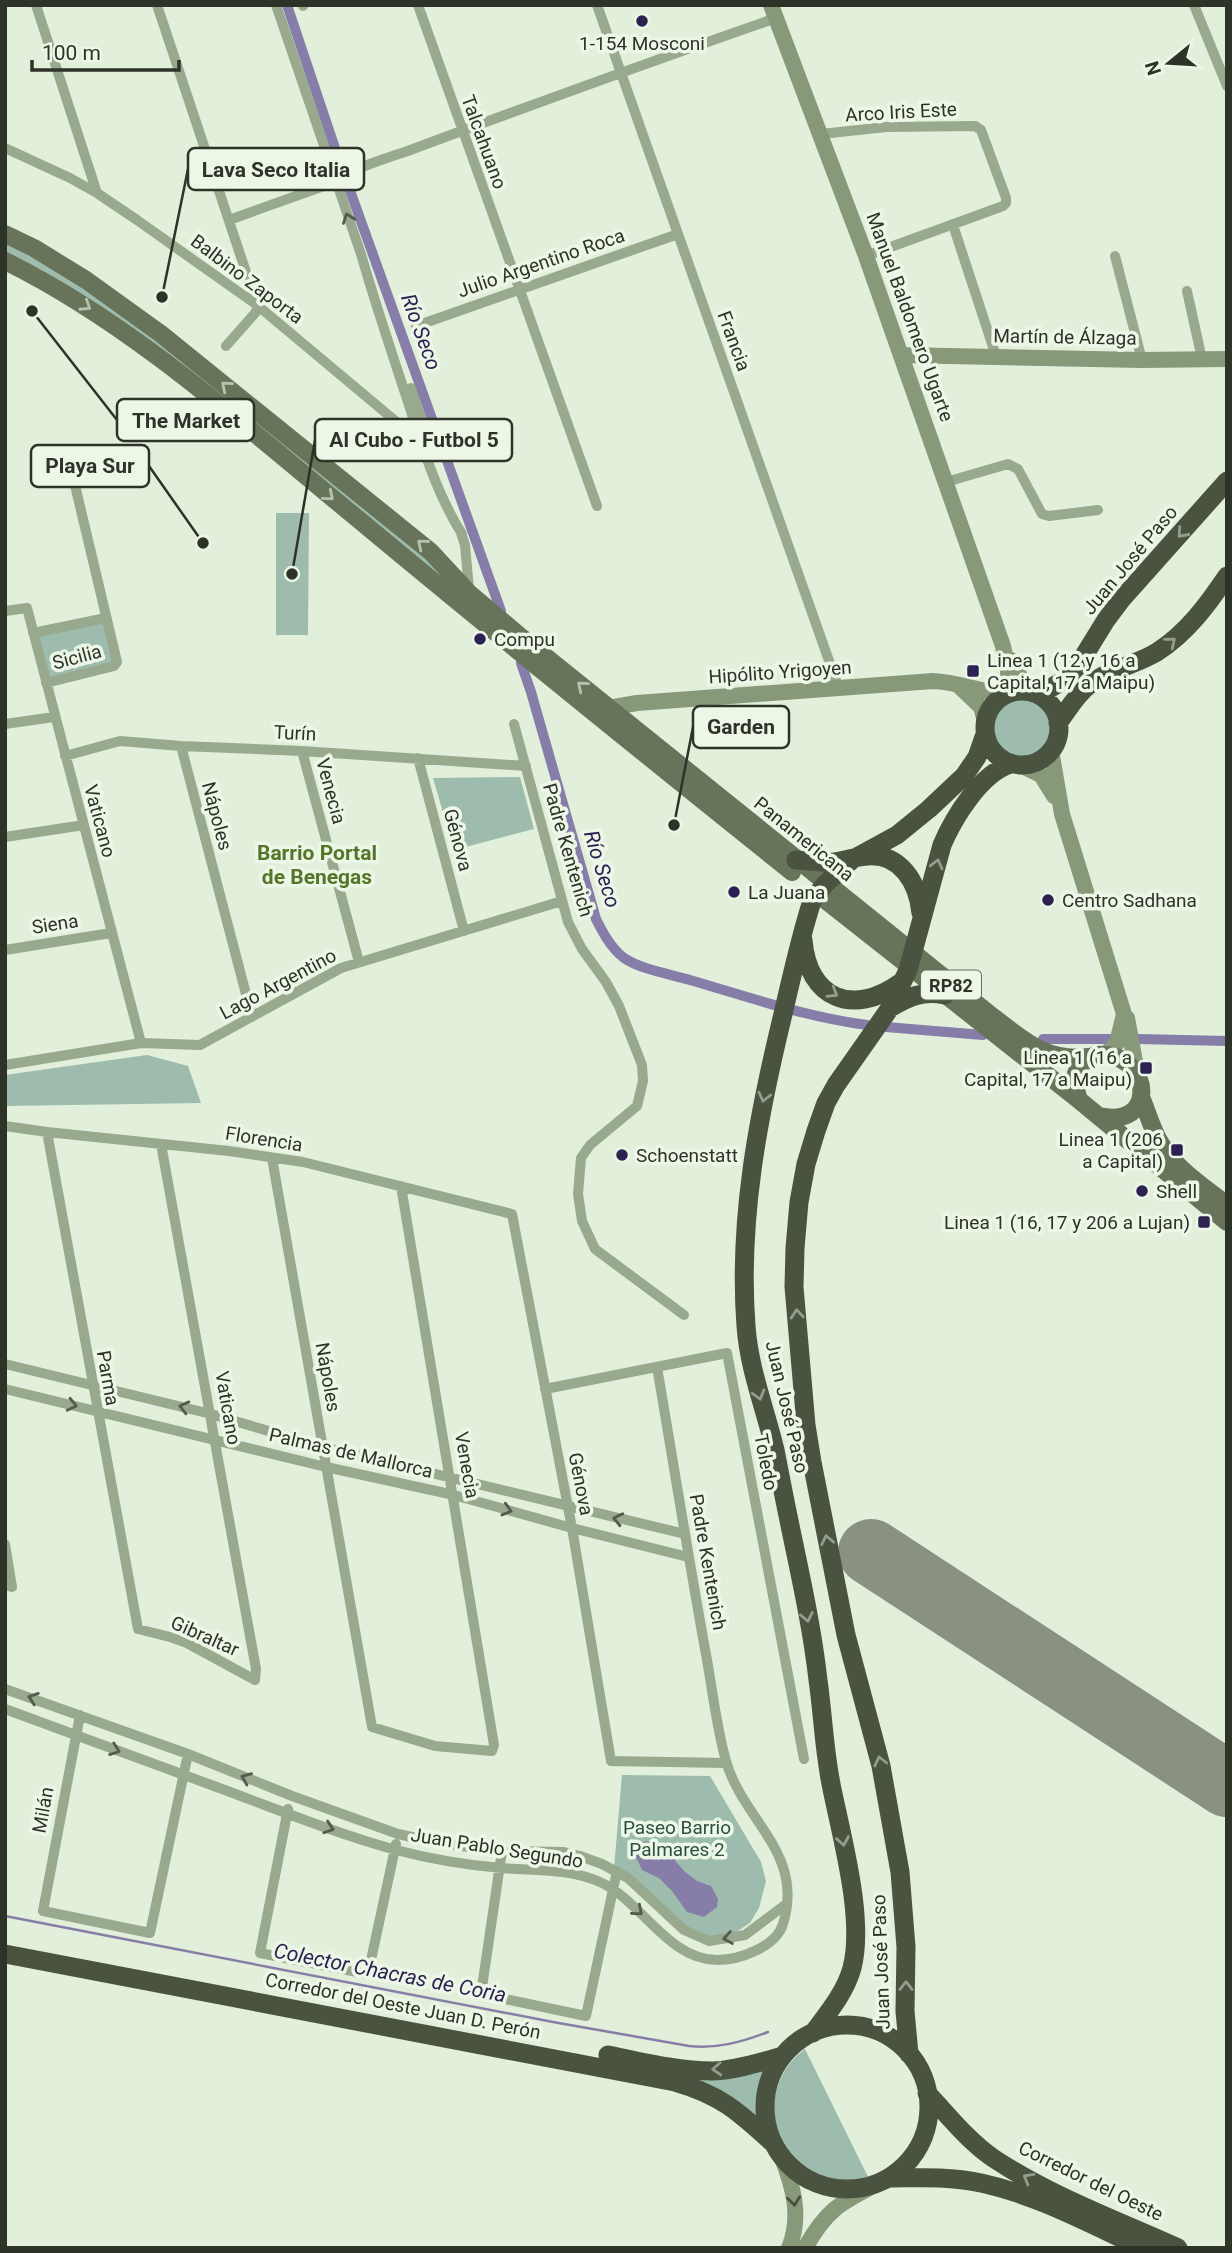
<svg xmlns="http://www.w3.org/2000/svg" width="1232" height="2253" font-family="Roboto,sans-serif">
<style>
.green{fill:#9dbcad}
.water{fill:#867da9}
.lines{fill:none;stroke-linecap:round;stroke-linejoin:round}
.stream{stroke:#867da9;stroke-width:2.5}
.canal{stroke:#867da9;stroke-width:10}
.runway{stroke:#889182;stroke-width:66}
.street{stroke:#98a98e;stroke-width:10}
.secondary{stroke:#88997a;stroke-width:16}
.primary{stroke:#67745a;stroke-width:18}
.highway{stroke:#4a533f;stroke-width:19}
.oneway{stroke:#535c4c}
.oneway2{stroke:#b7c3af}
.oneway3{stroke:#939d8b}
.oneway4{stroke:#495241}
.poi-dot{fill:#2c2151;stroke:#ecf7e7;stroke-width:2.5}
.labels{text-anchor:middle;dominant-baseline:central;stroke-width:7;stroke-linejoin:round;paint-order:stroke}
.shield{fill:#ecf7e7;stroke:#676e61;stroke-width:2}
.shield-label{font-size:18px;font-weight:bold;fill:#2e3328}
.poi-label{font-size:19px;fill:#2e3328;stroke:#ecf7e7;text-anchor:start}
.street-label{font-size:19px;fill:#2e3328;stroke:#ecf7e7}
.park-label{font-size:19px;fill:#2e4f40;stroke:#ecf7e7}
.water-label{font-size:21px;font-style:italic;fill:#2c2151;stroke:#ecf7e7}
.neighbourhood-label{font-size:21px;font-weight:bold;fill:#557528;stroke:#ecf7e7}
.leader{fill:none;stroke:#2e3328;stroke-width:2.5}
.callout-dot{fill:#2e3328;stroke:#ecf7e7;stroke-width:2.5}
.callout{fill:#ecf7e7;stroke:#2e3328;stroke-width:2.5}
.callout-label{font-size:21px;text-anchor:middle;font-weight:bold;fill:#2e3328}
</style>
<rect width="100%" height="100%" fill="#e1efdb"/>
<path class="green" d="M5 241 69 276 251 412 969 1009 95 303 40 269 5 253Z
M276 513H309L308 635H276Z
M106 618 117 662 46 683 33 633Z
M992 729a30 30 0 1 1 60 0a30 30 0 1 1-60 0Z
M520 777 534 829 454 850 433 778Z
M147 1055 188 1066 201 1103 5 1106V1075Z
M622 1775 710 1776 761 1862 766 1881 759 1908 750 1923 733 1934 712 1938 689 1932 614 1868Z
M805 2049 869 2179C789 2205 738 2099 805 2049Z
M769 2064C760 2083 757 2101 757 2122L673 2074Z"/>
<path class="water" d="M646 1841 662 1845 684 1871 697 1881 711 1886 718 1899 717 1907 704 1917 687 1912 672 1891 659 1878 642 1870 636 1857 635 1846Z"/>
<g class="lines">
<path class="stream" d="M5 1916 553 2022 689 2046C717 2049 742 2042 768 2032"/>
<path class="canal" d="M287 5 342 169
M348 185 501 611
M521 663 531 692 596 919C603 933 611 948 624 958 642 970 670 974 690 980 748 997 806 1017 867 1025
M886 1027 983 1035
M1043 1039H1110
M1138 1039 1227 1041"/>
<path class="runway" d="M871 1552 1227 1784"/>
<path class="street" d="M36 5 97 193
M157 5 257 305 256 312 226 346
M276 5 361 254C375 303 391 351 407 399 421 443 437 495 462 534
M418 5 597 506
M597 5 839 689
M1194 5 1227 86
M303 6 304 5
M821 134 886 127 975 126 981 130 1006 198V203L1003 206 866 256
M5 148 70 178 97 193 137 220 257 305 405 429 419 437
M229 220 335 182C342 171 398 155 413 149 534 104 655 60 776 18
M953 225 996 356
M1115 256 1142 360
M1187 291 1202 359
M416 326 678 234
M411 388 434 456
M946 482 1008 464 1018 469 1042 514 1049 516 1098 510
M460 530 465 545 469 590
M5 611 27 608 141 1043
M33 633 106 618
M46 683 114 666 117 662 74 481
M5 724 54 717
M514 724 568 922 582 949 606 982 619 1006 642 1065 643 1081 637 1106 590 1145 581 1158 578 1194 582 1221 595 1249 684 1315
M181 746 252 1017
M302 751 359 962
M65 756 120 741 181 746 302 751 526 766
M418 758 464 931
M5 837 84 825
M5 950 111 933
M5 1065 141 1043 200 1045 341 968 562 901
M5 1126 47 1132 229 1151 303 1162 512 1214 572 1528 611 1761 726 1763
M47 1132 138 1629 170 1637 187 1643 255 1680 256 1669 161 1144
M272 1158 372 1727 435 1746 492 1751 494 1745 401 1186
M5 1364 211 1414 323 1447 685 1534
M5 1389 326 1467 454 1495 572 1528 688 1557
M545 1389 727 1353 804 1759
M5 1544 12 1587 5 1585
M5 1689 188 1754 292 1796 398 1834 444 1844 502 1851 564 1852 580 1856 602 1864 628 1878 684 1930 709 1941 745 1935 785 1905
M5 1709C75 1735 144 1760 214 1786 274 1808 334 1833 396 1850 430 1859 466 1865 501 1868 535 1871 568 1868 600 1882 642 1901 667 1959 717 1960 739 1960 776 1947 783 1924 805 1853 743 1821 726 1761 716 1726 712 1685 705 1649 688 1555 673 1461 657 1367
M80 1715 43 1911 150 1933 188 1754
M288 1809 260 1953 368 1974 396 1844
M502 1851 481 1994 586 2016 617 1871"/>
<path class="secondary" d="M771 5 866 256 1003 646 1008 670 1009 693
M901 355 1142 360 1227 359
M1011 660 1024 684 1034 693
M960 687 981 707 985 721
M608 708 637 703 933 681C958 682 980 692 1005 694
M1051 750 1062 814 1124 1014 1117 1043 1105 1055
M1020 765 1041 775 1054 796
M1127 1018 1138 1078
M781 2155C793 2186 802 2216 789 2248
M805 2248C827 2209 840 2203 879 2183"/>
<path class="primary" d="M5 234 34 248 86 280 161 334 431 552 469 593 521 637 993 1017C1026 1042 1046 1062 1089 1057
M5 261C133 324 248 429 358 519 501 638 646 755 792 872
M824 899 1079 1100
M1141 1097C1147 1111 1151 1126 1158 1139 1174 1168 1201 1185 1227 1205
M1099 1116C1158 1129 1151 1058 1105 1055 1097 1054 1091 1055 1085 1061 1071 1073 1074 1084 1079 1100L1227 1222"/>
<path class="highway" d="M985 728a37 37 0 1 1 74 0a37 37 0 1 1-74 0Z
M1039 695 1064 680 1077 667 1106 620 1121 600 1227 481
M1058 723C1068 710 1076 695 1089 685 1109 669 1136 665 1157 652 1187 633 1208 604 1227 576
M796 860C809 861 822 863 835 862 845 860 856 857 867 856 901 853 918 883 921 913
M803 940C808 999 853 1017 900 983
M890 1008C908 997 923 990 945 995
M5 1954 675 2082C721 2095 739 2112 774 2144
M765 2107a82 82 0 1 1 164 0a82 82 0 1 1-164 0Z
M813 2033C828 2013 845 1993 852 1968 865 1918 841 1835 831 1784 824 1749 823 1715 818 1680 811 1618 796 1557 784 1496 781 1481 778 1465 775 1450 765 1408 749 1369 746 1326 738 1220 758 1117 783 1014 792 976 800 938 812 901L825 884 853 859 897 835 929 809 964 776 977 757 985 734
M909 2054 905 2011 906 1947 900 1872 881 1766 846 1635 812 1462 806 1425 794 1287 795 1248 799 1202 806 1164 816 1131 826 1103 836 1085 890 1008 908 970 942 845C954 817 981 773 1011 764
M608 2055C642 2062 678 2071 713 2071 736 2070 761 2062 783 2056
M927 2093C948 2115 968 2141 993 2158 1050 2196 1116 2220 1178 2248
M889 2178C920 2178 951 2176 981 2183 1037 2195 1090 2224 1142 2248"/>
</g>
<defs><path id="oneway-chevron" d="M-2-3.5L2.5 0L-2 3.5" fill="none" stroke-width="1.6" stroke-linecap="round" stroke-linejoin="round" transform="scale(1.75)"/></defs>
<g class="oneway">
<use href="#oneway-chevron" transform="translate(348 218) rotate(-110)"/>
<use href="#oneway-chevron" transform="translate(72 1405) rotate(13)"/>
<use href="#oneway-chevron" transform="translate(184 1407) rotate(-166)"/>
<use href="#oneway-chevron" transform="translate(507 1510) rotate(16)"/>
<use href="#oneway-chevron" transform="translate(618 1519) rotate(-167)"/>
<use href="#oneway-chevron" transform="translate(33 1698) rotate(-161)"/>
<use href="#oneway-chevron" transform="translate(115 1750) rotate(20)"/>
<use href="#oneway-chevron" transform="translate(246 1778) rotate(-158)"/>
<use href="#oneway-chevron" transform="translate(329 1828) rotate(18)"/>
<use href="#oneway-chevron" transform="translate(638 1911) rotate(41)"/>
<use href="#oneway-chevron" transform="translate(728 1938) rotate(171)"/>
</g>
<g class="oneway2">
<use href="#oneway-chevron" transform="translate(86 306) rotate(33)"/>
<use href="#oneway-chevron" transform="translate(226 386) rotate(-140)"/>
<use href="#oneway-chevron" transform="translate(329 496) rotate(40)"/>
<use href="#oneway-chevron" transform="translate(422 544) rotate(-141)"/>
<use href="#oneway-chevron" transform="translate(582 686) rotate(-140)"/>
</g>
<g class="oneway3">
<use href="#oneway-chevron" transform="translate(1182 533) rotate(132)"/>
<use href="#oneway-chevron" transform="translate(1171 642) rotate(-39)"/>
<use href="#oneway-chevron" transform="translate(937 864) rotate(-76)"/>
<use href="#oneway-chevron" transform="translate(833 993) rotate(31)"/>
<use href="#oneway-chevron" transform="translate(764 1097) rotate(103)"/>
<use href="#oneway-chevron" transform="translate(797 1314) rotate(-95)"/>
<use href="#oneway-chevron" transform="translate(759 1395) rotate(74)"/>
<use href="#oneway-chevron" transform="translate(827 1540) rotate(-102)"/>
<use href="#oneway-chevron" transform="translate(807 1617) rotate(79)"/>
<use href="#oneway-chevron" transform="translate(880 1761) rotate(-103)"/>
<use href="#oneway-chevron" transform="translate(843 1841) rotate(80)"/>
<use href="#oneway-chevron" transform="translate(906 1986) rotate(-90)"/>
<use href="#oneway-chevron" transform="translate(717 2069) rotate(177)"/>
<use href="#oneway-chevron" transform="translate(1028 2178) rotate(-150)"/>
</g>
<use class="oneway4" href="#oneway-chevron" transform="translate(794 2201) rotate(83)"/>
<g class="poi-dot">
<circle cx="642" cy="21" r="7"/>
<circle cx="480" cy="639" r="7"/>
<rect x="966" y="664" width="14" height="14" rx="3.5"/>
<circle cx="734" cy="892" r="7"/>
<circle cx="1048" cy="900" r="7"/>
<rect x="1139" y="1061" width="14" height="14" rx="3.5"/>
<rect x="1170" y="1143" width="14" height="14" rx="3.5"/>
<circle cx="622" cy="1155" r="7"/>
<circle cx="1142" cy="1191" r="7"/>
<rect x="1197" y="1215" width="14" height="14" rx="3.5"/>
</g>
<g class="labels">
<rect class="shield" x="921" y="970.5" width="60" height="29" rx="5"/>
<g class="shield-label">
<text x="951" y="985">RP82</text>
</g>
<g class="poi-label">
<text x="642" y="43" text-anchor="middle">1-154 Mosconi</text>
<text x="494" y="639">Compu</text>
<text x="987" y="660">Linea 1 (12 y 16 a<tspan x="987" dy="22">Capital, 17 a Maipu)</tspan></text>
<text x="748" y="892">La Juana</text>
<text x="1062" y="900">Centro Sadhana</text>
<text x="1132" y="1057" text-anchor="end">Linea 1 (16 a<tspan x="1132" dy="22">Capital, 17 a Maipu)</tspan></text>
<text x="1163" y="1139" text-anchor="end">Linea 1 (206<tspan x="1163" dy="22">a Capital)</tspan></text>
<text x="636" y="1155">Schoenstatt</text>
<text x="1156" y="1191">Shell</text>
<text x="1190" y="1222" text-anchor="end">Linea 1 (16, 17 y 206 a Lujan)</text>
</g>
<g class="street-label">
<text transform="translate(901 112) rotate(-3)">Arco Iris Este</text>
<text transform="translate(484 142) rotate(70)">Talcahuano</text>
<text transform="translate(541 263) rotate(-19)">Julio Argentino Roca</text>
<text transform="translate(247 279) rotate(37)">Balbino Zaporta</text>
<text transform="translate(910 317) rotate(70)">Manuel Baldomero Ugarte</text>
<text transform="translate(1065 337) rotate(1)">Martín de Álzaga</text>
<text transform="translate(734 341) rotate(70)">Francia</text>
<text transform="translate(1130 560) rotate(-50)">Juan José Paso</text>
<text transform="translate(77 657) rotate(-15)">Sicilia</text>
<text transform="translate(780 672) rotate(-4)">Hipólito Yrigoyen</text>
<text transform="translate(295 733) rotate(3)">Turín</text>
<text transform="translate(331 791) rotate(75)">Venecia</text>
<text transform="translate(217 816) rotate(75)">Nápoles</text>
<text transform="translate(100 821) rotate(75)">Vaticano</text>
<text transform="translate(804 839) rotate(39)">Panamericana</text>
<text transform="translate(458 840) rotate(75)">Génova</text>
<text transform="translate(568 850) rotate(74)">Padre Kentenich</text>
<text transform="translate(55 924) rotate(-9)">Siena</text>
<text transform="translate(278 984) rotate(-28)">Lago Argentino</text>
<text transform="translate(264 1139) rotate(9)">Florencia</text>
<text transform="translate(328 1377) rotate(80)">Nápoles</text>
<text transform="translate(108 1378) rotate(80)">Parma</text>
<text transform="translate(787 1407) rotate(77)">Juan José Paso</text>
<text transform="translate(228 1408) rotate(80)">Vaticano</text>
<text transform="translate(351 1453) rotate(13)">Palmas de Mallorca</text>
<text transform="translate(766 1462) rotate(79)">Toledo</text>
<text transform="translate(467 1465) rotate(80)">Venecia</text>
<text transform="translate(581 1484) rotate(79)">Génova</text>
<text transform="translate(708 1562) rotate(80)">Padre Kentenich</text>
<text transform="translate(205 1636) rotate(24)">Gibraltar</text>
<text transform="translate(43 1810) rotate(-80)">Milán</text>
<text transform="translate(497 1848) rotate(9)">Juan Pablo Segundo</text>
<text transform="translate(881 1962) rotate(-92)">Juan José Paso</text>
<text transform="translate(403 2006) rotate(11)">Corredor del Oeste Juan D. Perón</text>
<text transform="translate(1091 2181) rotate(26)">Corredor del Oeste</text>
</g>
<g class="park-label">
<text x="677" y="1827">Paseo Barrio<tspan x="677" dy="22">Palmares 2</tspan></text>
</g>
<g class="water-label">
<text transform="translate(421 332) rotate(70)">Río Seco</text>
<text transform="translate(602 869) rotate(73)">Río Seco</text>
<text transform="translate(390 1973) rotate(11)">Colector Chacras de Coria</text>
</g>
<g class="neighbourhood-label">
<text x="317" y="853">Barrio Portal<tspan x="317" dy="24">de Benegas</tspan></text>
</g>
</g>
<path class="leader" d="M162 297L188 169M32 311L117 420M292 574L315 440M203 543L149 466M674 825L693 727"/>
<g class="callout-dot">
<circle cx="162" cy="297" r="7"/>
<circle cx="32" cy="311" r="7"/>
<circle cx="292" cy="574" r="7"/>
<circle cx="203" cy="543" r="7"/>
<circle cx="674" cy="825" r="7"/>
</g>
<g class="callout">
<rect x="188" y="148" width="176" height="42" rx="7"/>
<rect x="117" y="399" width="137" height="42" rx="7"/>
<rect x="315" y="419" width="197" height="42" rx="7"/>
<rect x="31" y="445" width="118" height="42" rx="7"/>
<rect x="693" y="706" width="96" height="42" rx="7"/>
</g>
<g class="callout-label">
<text x="276" y="177">Lava Seco Italia</text>
<text x="186" y="428">The Market</text>
<text x="414" y="447">Al Cubo - Futbol 5</text>
<text x="90" y="473">Playa Sur</text>
<text x="741" y="734">Garden</text>
</g>
<rect width="1232" height="2253" fill="none" stroke="#2e3328" stroke-width="14"/>
<g transform="translate(1169 63) rotate(252)" stroke="#ecf7e7" stroke-width="5" paint-order="stroke">
<path d="M0-5L12 26L0 18L-12 26Z" fill="#2e3328"/>
<text y="-10" font-size="19" font-weight="bold" text-anchor="middle" fill="#2e3328">N</text>
</g>
<path d="M32 60v10h147v-10" fill="none" stroke="#2e3328" stroke-width="3.5"/>
<text x="42" y="60" font-size="21" fill="#2e3328" stroke="#ecf7e7" stroke-width="5" paint-order="stroke">100 m</text>
</svg>
